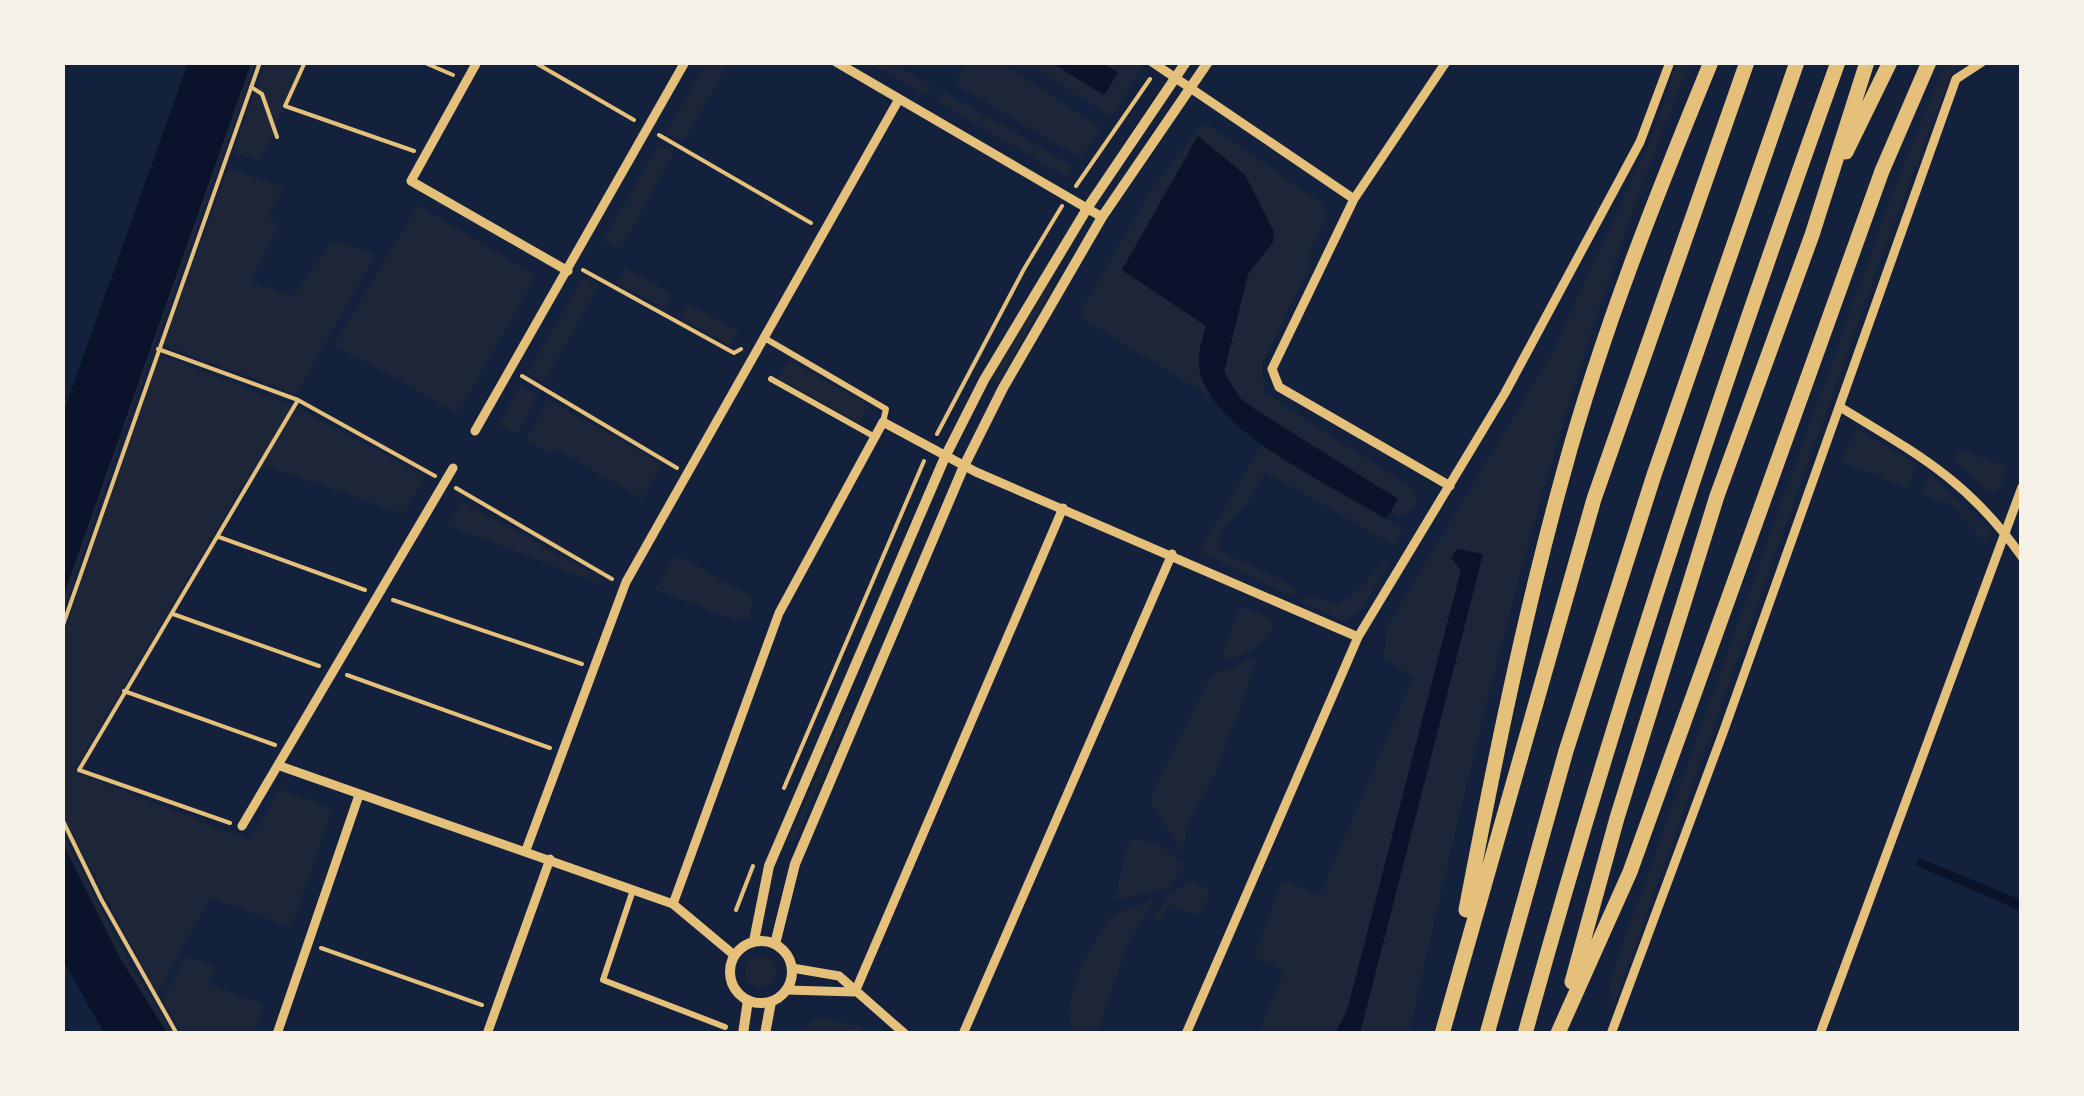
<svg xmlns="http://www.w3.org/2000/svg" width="2084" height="1096" font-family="'PT Sans Narrow',sans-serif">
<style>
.green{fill:#1d2539}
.water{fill:#0b132b}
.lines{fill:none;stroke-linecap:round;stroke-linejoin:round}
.path{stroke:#e5c07b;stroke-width:4}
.pedestrian{stroke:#e5c07b;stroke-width:6}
.minor{stroke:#e5c07b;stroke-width:9}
.tertiary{stroke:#e5c07b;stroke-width:10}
.motorway{stroke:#e5c07b;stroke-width:15}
</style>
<rect width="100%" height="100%" fill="#14213d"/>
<path class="green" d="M251 63H256L124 431H119Z
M265 63H304L260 161 233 153Z
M706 63H729L683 142 666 133Z
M869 63H891L932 85 927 95Z
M967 63H1002L1101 128 1081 158 954 84Z
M1028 63H1052L1103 95 1118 73 1103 63H1139L1142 68 1111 118Z
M1676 63H1690C1560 376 1484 703 1409 1033H1360L1483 555 1451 558 1461 570 1347 1011 1339 1030 1258 1033 1284 972 1254 956 1282 880 1320 894 1413 678 1384 658 1387 627 1551 355 1657 125Z
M1945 63H1966L1952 73 1891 230 1613 1008 1609 982 1892 195Z
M943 91 1073 166 1067 178 938 102Z
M1200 125 1210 126 1323 204 1328 215 1307 256 1313 260 1262 364 1264 392 1412 488 1417 503 1403 518 1391 511 1397 499 1253 408 1241 399 1224 371 1248 274 1273 243 1274 232 1245 175 1198 136 1122 269 1206 326 1202 380 1214 399 1078 316 1149 193Z
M659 144 674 153 620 250 603 241Z
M228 168 284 188 268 217 279 225 251 281 294 296 332 240 376 254 296 394 163 345Z
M418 205 536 276 458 413 334 345Z
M625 267 673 295 666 309 617 283Z
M583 278 599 286 544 382 527 373Z
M1048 282 1053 287 998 383 991 380Z
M688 303 738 331 730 346 680 318Z
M159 354 302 410 425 476 404 514 268 467 253 468 76 767 80 774 249 840 280 789 333 808 291 927 210 898 157 994 63 816 62 638Z
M789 360 869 405 859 423 778 378Z
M521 384 538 395 517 434 499 425Z
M548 399 662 464 643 499 556 450 552 455 526 440Z
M1856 428 1916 464 1907 489 1841 461Z
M117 437 121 440 63 614C62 556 98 492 117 437Z
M1263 442 1403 529 1394 545 1265 472 1246 506 1221 529 1218 548C1244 566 1270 571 1297 589L1293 598 1200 551Z
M1957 448 2007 467 2000 489 1989 492 1953 459Z
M1929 473 1991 530 1985 543 1950 504 1921 494Z
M462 501 602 579 600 584 447 525Z
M676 554 753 597 748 620H736L655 590Z
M1384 559 1390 562 1361 610 1343 621 1303 602 1308 595 1338 604 1364 585Z
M1242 607 1274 620C1269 645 1249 653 1226 660L1223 654 1237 609Z
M1254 658 1257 661 1215 774 1188 824 1183 853 1152 806V793L1212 675Z
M845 711 850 713 794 842 789 840Z
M62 831 130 965 174 1033H167L121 960 63 844Z
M1134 839 1158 844 1185 866 1166 889 1115 900 1127 843Z
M1192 879 1206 888 1209 895 1200 917 1168 904 1160 921 1153 918 1169 896Z
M1154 900 1126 948 1098 1033H1072C1059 994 1092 948 1111 915Z
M745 972a16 16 0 1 1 32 0a16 16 0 1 1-32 0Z
M186 957 215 967 209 984 263 1004 256 1033H182L162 1000Z
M819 1017 864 1027 861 1033H795Z"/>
<path class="water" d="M188 63H251L63 597V413Z
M1052 63H1103L1118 73 1104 95Z
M1198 136 1245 175 1274 232 1273 242 1248 274 1224 372 1240 398 1253 408 1398 499 1386 519C1336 488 1222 436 1202 379 1195 361 1201 344 1206 326L1122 270Z
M1457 549 1483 554 1360 1033H1335L1347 1011 1461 570 1451 558Z
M63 844 121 960 167 1033H104L63 960Z
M1920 858 2021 900V911L1915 865Z"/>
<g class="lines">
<path class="path" d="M305 62 285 106 414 151
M423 62 453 75
M534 62 634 120
M251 87 262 94 277 137
M659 135 811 223
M1076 186 1150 79
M583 270 734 353 741 349
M158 349 298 400 435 476
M522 376 677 468
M937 434 1024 269 1062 206
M456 488 612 579
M219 537 365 590
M393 600 582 664
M173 614 319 666
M62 628 260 62
M347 675 550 748
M124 691 275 745
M784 788 924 461
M62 819 101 899 177 1034
M230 823 79 770 298 400
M736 910 753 866
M321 948 482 1005"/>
<path class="pedestrian" d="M763 337 886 409 883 422
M771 379 875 437
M633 890 603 980 725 1027"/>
<path class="minor" d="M477 62 411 181 568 271
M836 62 1102 217
M1152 62 1354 199
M1446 62 1354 199 1272 369 1279 387 1450 486
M1840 407C1917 454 1969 481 2022 557
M475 431 685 62
M280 766 673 904 734 955
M242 826 453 468
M526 850 626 582 899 99
M673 904 779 613 883 422 976 472 1358 637
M792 968 839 976 905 1034
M787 990 855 992
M855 992 1063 508
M277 1034 359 795
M487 1034 550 859
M963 1034 1172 554
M1186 1034 1358 637 1505 393 1640 142 1670 62
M1611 1034 1724 730 1956 79 1982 62
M1820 1034 2022 487"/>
<path class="tertiary" d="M730 972a31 31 0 1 1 62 0a31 31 0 1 1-62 0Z
M754 941 769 866 945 457 984 380 1088 207 1186 62
M775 944 795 864 964 466 1003 388 1102 217 1208 62
M743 1034 748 1000
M765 1034 771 1002"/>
<path class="motorway" d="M1846 152 1890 62
M1466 910C1494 763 1524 615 1564 471 1602 331 1656 196 1711 62
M1572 982 1617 818 1717 496 1812 235 1867 62
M1558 1033 1630 872 1882 171 1929 62
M1442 1034 1594 499 1747 62
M1487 1034 1566 751 1654 475 1797 62
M1525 1034C1615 705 1723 383 1838 62"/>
</g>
<rect width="2084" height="1096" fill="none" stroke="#f6f1e7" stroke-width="130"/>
</svg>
